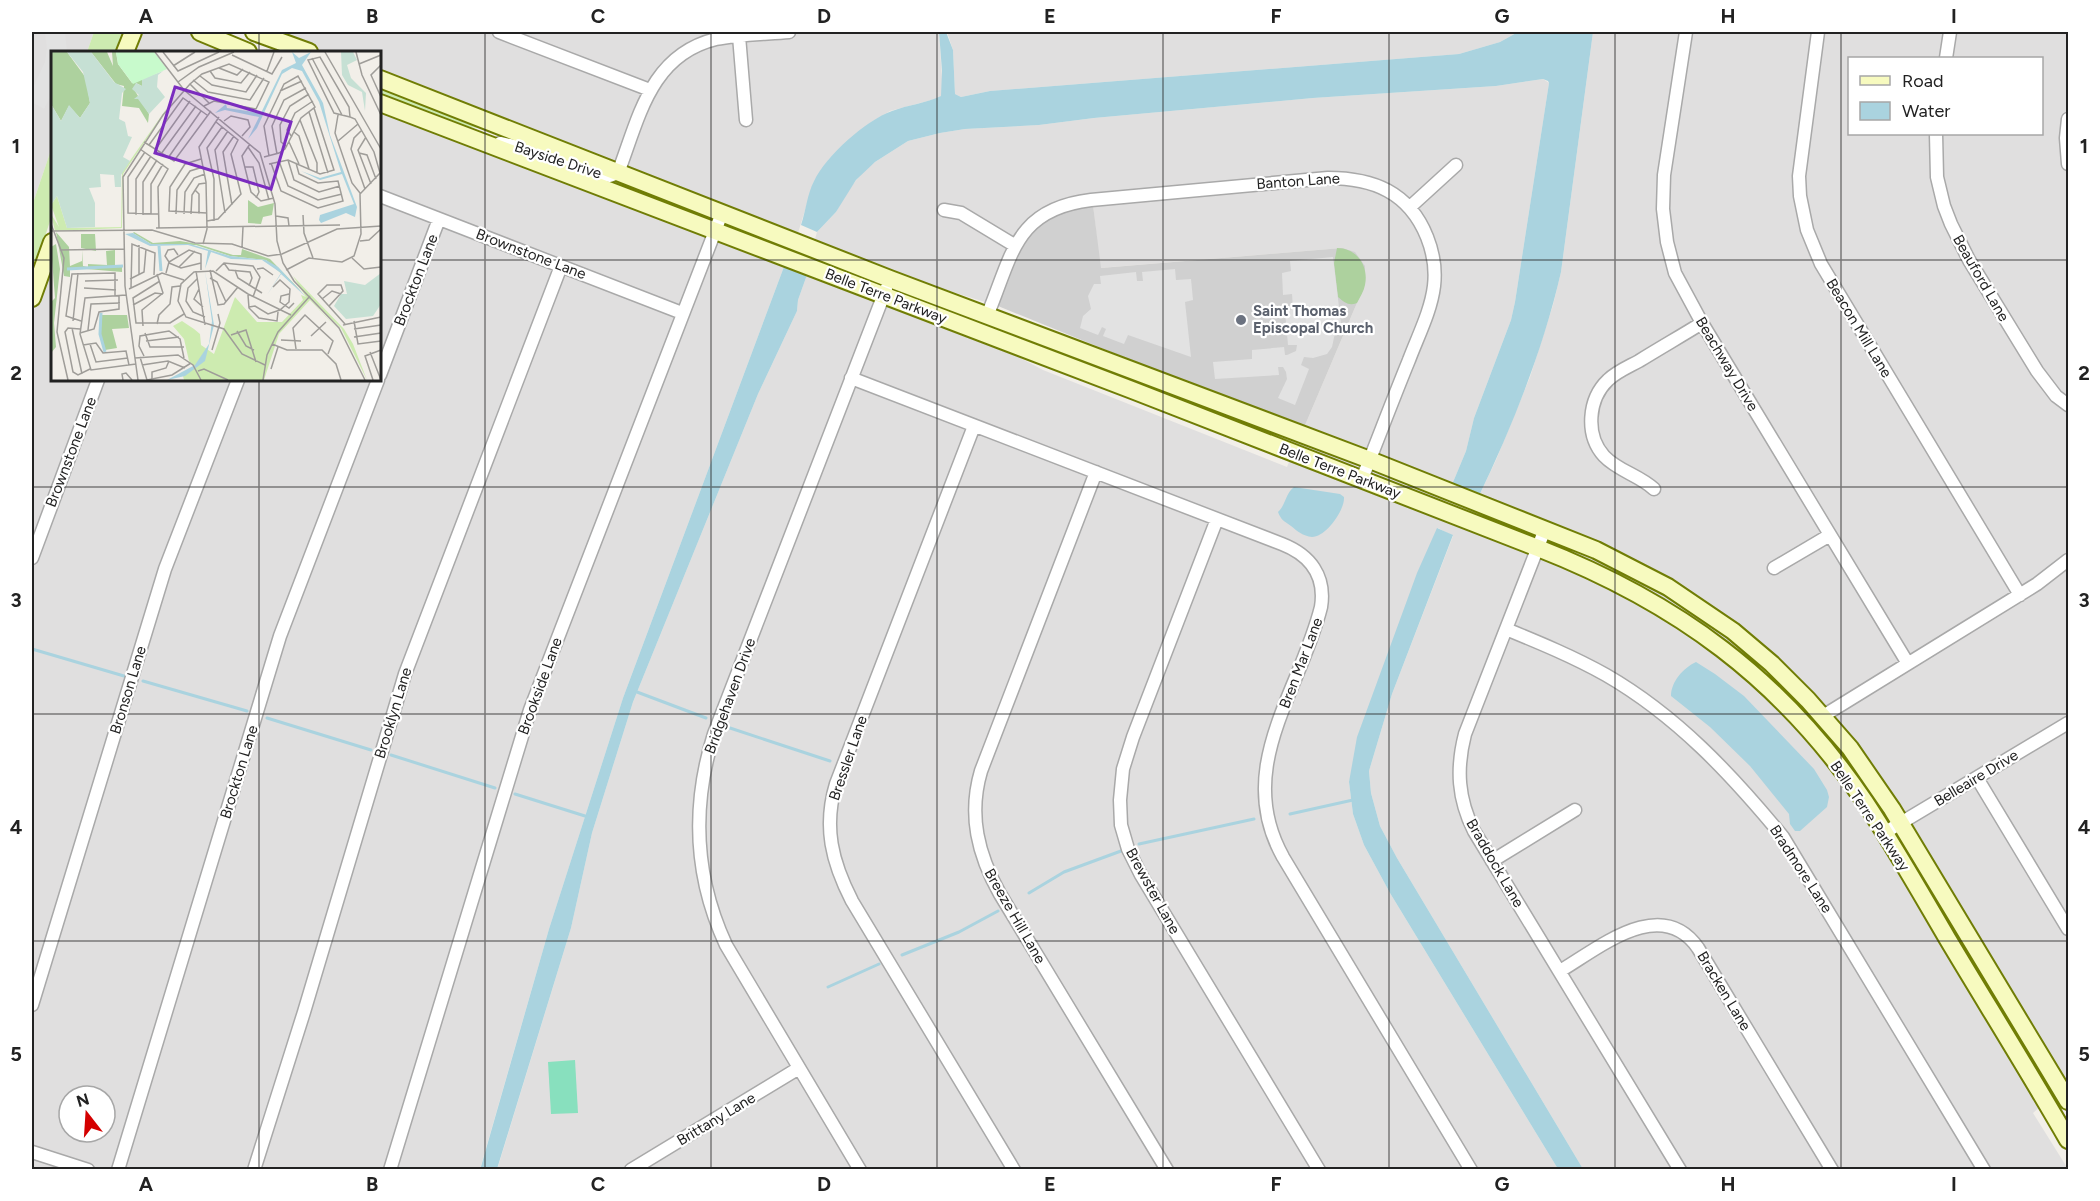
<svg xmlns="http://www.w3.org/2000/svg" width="2100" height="1201" font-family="Figtree,sans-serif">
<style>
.residential{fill:#e0dfdf;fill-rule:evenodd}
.religious{fill:#d0d0d0}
.grass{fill:#cdebb0}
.forest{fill:#add19e}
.pitch{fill:#88e0be}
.parking{fill:#e2e2e2}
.water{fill:#aad3df}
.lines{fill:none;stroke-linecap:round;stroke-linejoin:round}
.stream{stroke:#aad3df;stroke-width:3}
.street-casing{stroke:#a9a9a9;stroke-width:15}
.secondary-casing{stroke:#707d05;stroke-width:20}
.street{stroke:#fff;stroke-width:12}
.secondary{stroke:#f7fabf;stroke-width:16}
.grid{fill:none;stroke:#222;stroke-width:1.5;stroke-opacity:0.55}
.worship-dot{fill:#6b7280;stroke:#fff;stroke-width:2}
.labels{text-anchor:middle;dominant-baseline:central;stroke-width:4.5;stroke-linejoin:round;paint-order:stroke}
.street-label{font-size:15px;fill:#222;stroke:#fff}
.worship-label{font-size:15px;font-weight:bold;fill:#5b616d;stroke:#fff;text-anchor:start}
.inset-river{fill:none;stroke:#aad3df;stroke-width:3}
.inset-road{fill:none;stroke:#9f9d99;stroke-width:1.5}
.view{fill:#7b2cbf;fill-opacity:0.15;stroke:#7b2cbf;stroke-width:3}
.inset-edge{fill:none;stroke:#222;stroke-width:3}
.neatline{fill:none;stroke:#222;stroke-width:2}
.grid-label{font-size:20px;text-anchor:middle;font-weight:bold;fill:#222}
</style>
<rect width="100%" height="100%" fill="#f2efe9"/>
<path class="residential" d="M32 32H94L87 52H52V147L32 206Z
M141 32H188L232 52H133Z
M269 32H939L943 94 939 98 890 111 871 122 829 159 814 181 798 233 724 208 380 74V52H324Z
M947 32H1518L1500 42 1459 54 990 91 961 97 955 94 953 50Z
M1593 32H2068V1092L1896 806 1748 637 1478 498 1496 460 1530 377 1553 305 1561 272ZM1850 58H2042V134H1850Z
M1543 79 1549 83 1515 302 1511 320 1474 418 1466 451 1451 487 1303 430 1365 284 1342 248 1100 268 1093 205 1042 223 1033 232 1024 243 1017 256 998 306 891 273 815 239 817 232 836 212 845 194 863 172 875 162 908 141 940 133 965 129 1039 125 1094 118 1313 98 1496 86Z
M380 108 785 264 623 698 549 929 480 1169H32V316L52 259V380H380ZM69 1096H105V1132H69Z
M808 272 982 338 1043 370 1287 467 1291 457 1594 577 1719 653 1793 720 1860 804 2042 1105 2033 1113 2068 1169H1583L1397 858 1380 826 1371 793 1369 771 1392 694 1453 536 1438 528 1349 782 1353 814 1364 845 1390 893 1558 1169 497 1170 571 928 592 833 633 702 758 394 797 311 798 300Z
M1297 438 1447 497 1444 506 1294 447Z
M1473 507 1594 555 1701 614 1769 668 1859 768 2060 1096 2051 1101 1888 830 1725 644 1469 515Z"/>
<path class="religious" d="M1093 205 1101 268 1342 248 1355 252 1365 266V284L1303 430 998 306 1017 256 1024 243 1033 232 1042 223 1054 216 1070 209Z"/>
<path class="grass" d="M94 32H122L115 52H87Z
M380 86 485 129 464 126 380 96Z
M52 147V215L32 276V206Z"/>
<path class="forest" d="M1337 248C1357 248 1369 266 1365 285 1364 291 1360 297 1357 303 1349 306 1345 303 1338 297L1334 263Z"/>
<path class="pitch" d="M575 1060 578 1113 551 1114 548 1062Z"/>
<path class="parking" d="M45 32H65L67 52H52V94L44 109 32 102V90L45 62 47 48Z
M1333 257 1342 332 1335 333 1332 347 1327 354 1313 358 1304 357 1301 365 1309 369 1295 405 1278 398 1287 379 1286 372 1283 367H1278L1279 375 1215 379 1213 362 1252 359V350L1284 347 1285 355H1287L1296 351 1297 345H1288L1285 311 1293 309 1292 294 1283 295 1282 273 1291 271 1290 261Z
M1175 269 1176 280 1191 279 1193 300 1185 302 1191 357 1128 335 1124 344 1103 336 1106 329 1102 327 1098 335 1080 328 1083 316 1091 309 1088 296 1094 284H1101L1100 276 1136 272 1137 281H1143L1142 272Z"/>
<path class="water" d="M939 32H946L953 50 955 94 961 97 990 91 1459 54 1500 42 1518 32H1593L1561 272C1543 350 1513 425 1478 498L1451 487 1466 451 1474 418 1511 320 1515 302 1549 83 1548 81 1543 79 1496 86 1313 98 1094 118 1039 125 965 129 940 133 908 141 875 162 856 180 836 212 817 232 801 225C806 210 807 195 814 181 826 156 866 120 892 111 908 105 926 103 941 96L942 71Z
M785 264 808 272 798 300 797 311 758 394 633 702 592 833 571 928 497 1169 480 1170 549 929 623 698Z
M1294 487 1340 494 1344 497C1345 510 1326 537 1312 537 1303 536 1297 531 1291 526 1284 521 1281 520 1278 512 1286 505 1285 494 1294 487Z
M1437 528 1453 535 1392 694 1369 771 1371 793 1380 826 1397 858 1583 1169H1558L1390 893 1364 845 1353 814 1349 782 1357 737 1417 573Z
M1696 662 1715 674 1744 696 1814 769 1827 790 1829 797 1827 807 1800 831H1795L1790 824 1789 814 1750 766 1710 727 1671 696C1671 682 1683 668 1696 662Z"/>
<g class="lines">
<path class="stream" d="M32 649 124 676
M143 681 247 711
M637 692 706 718
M267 718 371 750
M730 728 830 761
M391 755 495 788
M515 794 585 816
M1290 814 1353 800
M1139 844 1254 819
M1029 893 1064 872 1121 851
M902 955 959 932 998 911
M828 987 879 964"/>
<g class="street-casing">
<path id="street" d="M499 32 650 90
M1686 32 1664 175 1663 209 1667 242 1675 273 1702 323 1907 662
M1818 32 1799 176 1800 196 1807 230 1821 264 2020 595
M739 36 746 120
M1946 58 1950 32
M2068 119 2066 138 2068 164
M1936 134 1937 177 1944 206 1951 224 1969 260 2037 371 2056 396 2068 405
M500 143 515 146 595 174 610 176 618 173C639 118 650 55 716 39 739 34 765 34 789 32
M380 196 682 313
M1410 207 1456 165
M944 210 961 213 1014 245
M987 316C1012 257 1014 209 1091 200L1328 178C1373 178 1409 192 1427 237 1433 252 1436 269 1434 286 1431 311 1418 336 1409 360 1393 399 1378 439 1362 479
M380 375 439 219
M851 378 1282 544C1310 555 1326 576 1321 607 1300 692 1233 768 1283 857L1471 1170
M974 426 836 784C823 827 832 862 852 901L1014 1170
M1096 472 981 771C968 815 978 855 1000 894L1167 1170
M1654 489C1639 475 1618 471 1604 456 1585 435 1588 399 1608 380 1616 372 1628 367 1639 361 1660 348 1681 336 1702 323
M1217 519 1133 737 1123 769 1120 800 1121 825 1128 849 1141 875 1319 1170
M1545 529 1465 734C1456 769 1458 799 1474 831L1680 1170
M32 558 98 380
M1774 568 1830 535
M1506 629C1540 643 1574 657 1606 675 1677 716 1731 774 1783 837L1984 1170
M1823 716 2037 584 2068 560
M1977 778 2068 929
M1884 833 2068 723
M1492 861 1575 810
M1560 971C1599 948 1661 895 1698 948L1832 1170
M32 1005 165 569 238 380
M32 1152 88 1170
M118 1170 280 636 378 380
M254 1170 304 1012 405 674 561 266
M390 1170 530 710 722 213
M631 1170 799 1068
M860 1170 726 945C694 876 691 807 714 734L886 289"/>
</g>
<g class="secondary-casing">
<path id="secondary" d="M200 32 248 52
M254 32 309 52
M125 52 133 32
M380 79 890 279 1370 460 1596 550 1668 587 1733 631 1772 664 1808 700 1850 748 1892 809 2068 1101
M380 103 1132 390 1538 548C1676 602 1781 678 1865 802 1894 846 1920 892 1947 938 1987 1005 2029 1072 2068 1140
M32 298 52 242"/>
</g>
<use href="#street" class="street"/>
<use href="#secondary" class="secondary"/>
</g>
<path class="grid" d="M259 32V52M485 32V1170M711 32V1170M937 32V1170M1163 32V1170M1389 32V1170M1615 32V1170M1841 32V1170M32 260H52M380 260H2068M259 380V1170M32 487H2068M32 714H2068M32 941H2068"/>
<circle class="worship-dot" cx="1241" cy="320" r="6"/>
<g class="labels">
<g class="street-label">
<text transform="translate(558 160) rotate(18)">Bayside Drive</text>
<text transform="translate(1298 181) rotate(-4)">Banton Lane</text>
<text transform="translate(531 254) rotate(21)">Brownstone Lane</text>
<text transform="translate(1981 278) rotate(60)">Beauford Lane</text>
<text transform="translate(416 280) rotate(-69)">Brockton Lane</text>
<text transform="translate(886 296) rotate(21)">Belle Terre Parkway</text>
<text transform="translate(1859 328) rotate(59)">Beacon Mill Lane</text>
<text transform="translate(1727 364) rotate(59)">Beachway Drive</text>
<text transform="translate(71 452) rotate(-69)">Brownstone Lane</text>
<text transform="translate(1340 471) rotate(21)">Belle Terre Parkway</text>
<text transform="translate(1301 663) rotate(-69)">Bren Mar Lane</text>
<text transform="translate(540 686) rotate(-70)">Brookside Lane</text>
<text transform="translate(128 690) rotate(-73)">Bronson Lane</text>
<text transform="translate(730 696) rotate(-70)">Bridgehaven Drive</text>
<text transform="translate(393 713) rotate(-73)">Brooklyn Lane</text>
<text transform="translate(848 758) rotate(-71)">Bressler Lane</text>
<text transform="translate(239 772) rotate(-73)">Brockton Lane</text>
<text transform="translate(1976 778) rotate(-31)">Belleaire Drive</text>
<text transform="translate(1870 816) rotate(56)">Belle Terre Parkway</text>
<text transform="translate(1495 863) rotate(60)">Braddock Lane</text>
<text transform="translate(1801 869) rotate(57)">Bradmore Lane</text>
<text transform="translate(1153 891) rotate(61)">Brewster Lane</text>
<text transform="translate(1015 916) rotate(60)">Breeze Hill Lane</text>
<text transform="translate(1724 991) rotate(59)">Bracken Lane</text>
<text transform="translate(716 1119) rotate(-31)">Brittany Lane</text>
</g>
<g class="worship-label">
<text x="1253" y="311">Saint Thomas<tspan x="1253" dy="17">Episcopal Church</tspan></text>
</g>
</g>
<g transform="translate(51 51)">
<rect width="330" height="330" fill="#f2efe9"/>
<path d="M130 37 72 123 71 177 4 180 0 163 8 176 0 154 6 145 16 177 70 176 71 121ZM242 225 293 278 302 293 316 329 290 277 258 247 288 280 259 249 228 283 213 329H133L132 325 144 316 138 310 133 288 122 275 131 270 143 278 149 283 150 294 163 303 184 246 206 271H231L252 249 250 244 255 246Z" fill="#cdebb0"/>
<path d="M0 1H16L35 27 39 52 29 67 18 55 10 70 0 53ZM40 1H56L62 15 61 1H65L67 13 81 32 91 28V35L85 32 84 40 98 63 97 72 88 57 71 55 73 35 65 33ZM197 149 207 156 223 152 221 164 212 166 210 173 197 172ZM5 181 18 196 19 215 31 210V199L32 215 37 216V213L56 214 55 200 64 199V215L71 216V221L24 217 19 218V226L13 225ZM82 182 83 181 102 192 129 190 147 193 182 204H190L191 198 219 208 251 241 215 209 179 205 145 194 100 193ZM30 183H44L45 200 30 197ZM5 193 9 218 3 272 5 296 0 302V251L4 247 0 196ZM51 264H76L78 277 61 278 66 297 54 299 49 282Z" fill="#add19e"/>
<path d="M16 1H40L63 31 75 38 71 42 68 68 74 71 77 85 81 86 72 106 79 110 70 124V136H64L63 124 49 123 50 136 38 137 44 152V176L16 177 6 145 0 154V53L10 70 18 54 29 67 39 52 32 21ZM290 1H302L306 9 296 14 300 27 315 42 314 60 311 41 297 34 291 24ZM112 20 107 24 106 36 114 46 98 63 87 48H83L88 44 81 38 85 32 91 35V28ZM330 222V253L322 265 295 268 283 255 290 243H296L293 230 314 234Z" fill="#c6e0d4"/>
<path d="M65 1H103L116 18 82 33 67 13Z" fill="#c8facc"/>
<path d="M241 1 248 7 260 1 251 14 272 52 279 84 306 156 304 166 295 162 270 172 268 169 269 164 303 153 291 123 269 129 250 120 269 127 290 121 268 51 251 20 241 17 231 23 206 77 197 88 208 66 174 59 164 62 175 53 176 57 210 62 231 19 245 12ZM82 182 100 193H139L179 205 215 209 227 216 255 246 230 223 216 244 230 222 211 209 180 208 160 201 154 218 157 200 137 194 99 195 74 183ZM154 220 163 274 154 310 134 325 116 329 144 314 158 293 161 270Z" fill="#aad3df"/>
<path class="inset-river" d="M108 195 110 220M16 218 72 215M50 262 49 283 54 301"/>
<path class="inset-road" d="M104 1 133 39 209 102 224 153 226 190 232 212 243 230 288 277 314 329M112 1 127 20 168 1M274 1 330 98M305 1 311 24 330 64M181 4 221 23 231 6M261 7 291 64M308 13 330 4M330 14 320 24 330 46M122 15 144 1M168 17 186 24 192 18M159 20 164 27 190 32 199 21M216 20 223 1M149 25 161 34 195 41 206 24M142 29 157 41 199 49 213 27M127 31 148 16 183 1M229 40 251 30M153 55 163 50 205 58 218 31 178 13 151 23 139 33 158 52M258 61 277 122M287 64 284 82 301 132 309 142M249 69 266 112V122M173 70 180 65 197 69 199 76 191 85M311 79 303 87 300 98 314 138M243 81 248 85 258 118M241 86 236 79 244 62 262 50M315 86 307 99 320 133M287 90 307 73M93 91 123 110 160 60M238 91 248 113M199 93 191 105 200 141 210 150 223 147M98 94 132 47 156 64M197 96 208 112 218 149M236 96 230 91 229 74 239 55 258 43M89 98 117 118 107 136 108 177M104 99 139 50M94 101 77 126V162L108 163M308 102 316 104 325 128M110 103 145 55M226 103 221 75 233 49 255 37M213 106 228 102 234 98 250 67 264 56 247 25 233 33 213 75 218 105M117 107 150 60M150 108 134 113 119 136 118 160 156 162M237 109 243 129 268 141 289 135M228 110 237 135 267 149 291 143M220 112 230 140 267 157 292 150 287 130 267 132 248 123 245 112M218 113 237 109 269 123 283 119 263 57M194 116H202L208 141 205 147M144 139 148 143V163M181 154 172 101 183 85M174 162 164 99 177 80M100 163V133L112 113M125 163 126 139 139 120 152 116M133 163 134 141 143 127 154 123M140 163 141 144 148 133 155 132M85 164V128L100 105M92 164V131L106 109M252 164 253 182 262 207M225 165 237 167 238 175M156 170 167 168 190 143 180 103 187 89 165 71M163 170V128L156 97 171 76M0 173 13 207 6 281 17 329M105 177 289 174M1 180 101 179 144 192 181 193 217 205 231 203 286 178 330 175M309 190 318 189 330 178M152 193 156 178 155 131 148 96 168 66M191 196 192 176M9 199 73 198M301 207 313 218 330 216M118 211 114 205 117 199 123 198 127 204M118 212 130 217 150 212M173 212 178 219 199 221 201 227 198 235M128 216 144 200M206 218 212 217 222 224M159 219 167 254 173 253 187 236M184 219 187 227 211 242M235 219 258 207 291 211 303 205 310 183 309 143 329 122 323 101 304 68 299 66 298 56 269 6 257 9 283 62 299 66M145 220 154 274M165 220 173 212 202 215 209 226 202 246M115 222 118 211 138 199 150 203V219M88 225V194M159 227 166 231 175 251M79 228 93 221 95 198M146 228 137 237 135 250 142 261 154 266M34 230 67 229M109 230 82 247 85 272H119L133 263M33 237 65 239M80 237 81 193 104 202 103 224M78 238 111 222 133 229M148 238 143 248 152 256M238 243 230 245 229 251 238 257 243 252M75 244 34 247 29 283 40 319 85 313M197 244 198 257 208 267 226 270 227 261M271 248 281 240 290 243M82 254 104 242 112 243M278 255 292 240 290 234H276L267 243 294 273M198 256 204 255 217 263 229 259 238 251 239 238 229 229 222 236M22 270 27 222M30 270 15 265 21 223 64 222V245M303 270 307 293 330 290M106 273 108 264 119 253 121 236 129 235M292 274 330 266M92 275 91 259 112 242 106 223M21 277 31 323M29 278 17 277 14 281 22 321 27 324 39 318M303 278 330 274M37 279 40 253 69 252M186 280 195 295 203 299M29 282 43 278 48 261 68 258V244M94 282 99 296H133M180 284 195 279 205 311M260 285 275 271M303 286 330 282M230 289 250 290M95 290 128 286M39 293 45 311 77 307M221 293 236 299H271L285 313 290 329M32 294 45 292 52 302 75 300 78 314M245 298 242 277 254 264 282 290 277 303M161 299 169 272 167 263M319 301 330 329M93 305 88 295 89 285 118 280 129 288 133 307M89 306 96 329 121 324 140 312M84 307 127 304 142 314 150 329M91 314 117 310 134 317M214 314 191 303 173 278 135 266 127 250 130 233 143 221 162 220 197 243 240 264M220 318 227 296M147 320 153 318 177 329M101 328V321L115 317 118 310M72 329 71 323 75 322 81 329M87 329 74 235 72 126 112 64 139 33M212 329 216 304 227 281 259 245M322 329 314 305 330 299"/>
<path class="view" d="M124 36 240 71 220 138 104 102Z"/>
<rect width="330" height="330" class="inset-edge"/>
</g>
<rect width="2100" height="1201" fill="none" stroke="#ffffff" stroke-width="66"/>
<rect x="1848" y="57" width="195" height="78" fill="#ffffff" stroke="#a7a7a7" stroke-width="1.5"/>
<rect x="1860" y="76" width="30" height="9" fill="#f7fabf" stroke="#a7a7a7" stroke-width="1.5"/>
<text x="1902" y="87" font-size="18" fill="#222222">Road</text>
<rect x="1860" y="102" width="30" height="18" fill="#aad3df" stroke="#a7a7a7" stroke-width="1.5"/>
<text x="1902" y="117" font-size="18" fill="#222222">Water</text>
<g transform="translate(87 1114) rotate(343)"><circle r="28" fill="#ffffff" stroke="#a7a7a7" stroke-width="1.5"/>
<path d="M0-4.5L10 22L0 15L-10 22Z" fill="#d40000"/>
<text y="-9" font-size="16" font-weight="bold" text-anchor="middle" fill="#222222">N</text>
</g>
<rect x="33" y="33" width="2034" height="1135" class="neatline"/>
<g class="grid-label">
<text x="146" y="23">A</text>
<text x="372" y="23">B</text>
<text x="598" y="23">C</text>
<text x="824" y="23">D</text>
<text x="1050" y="23">E</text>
<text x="1276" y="23">F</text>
<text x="1502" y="23">G</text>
<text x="1728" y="23">H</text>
<text x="1954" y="23">I</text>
<text x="16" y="153">1</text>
<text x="2084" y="153">1</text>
<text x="16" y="380">2</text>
<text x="2084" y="380">2</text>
<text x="16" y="607">3</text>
<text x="2084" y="607">3</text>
<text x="16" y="834">4</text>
<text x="2084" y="834">4</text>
<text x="16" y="1061">5</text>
<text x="2084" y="1061">5</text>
<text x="146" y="1191">A</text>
<text x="372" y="1191">B</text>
<text x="598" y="1191">C</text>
<text x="824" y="1191">D</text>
<text x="1050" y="1191">E</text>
<text x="1276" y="1191">F</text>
<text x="1502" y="1191">G</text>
<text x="1728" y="1191">H</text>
<text x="1954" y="1191">I</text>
</g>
</svg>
